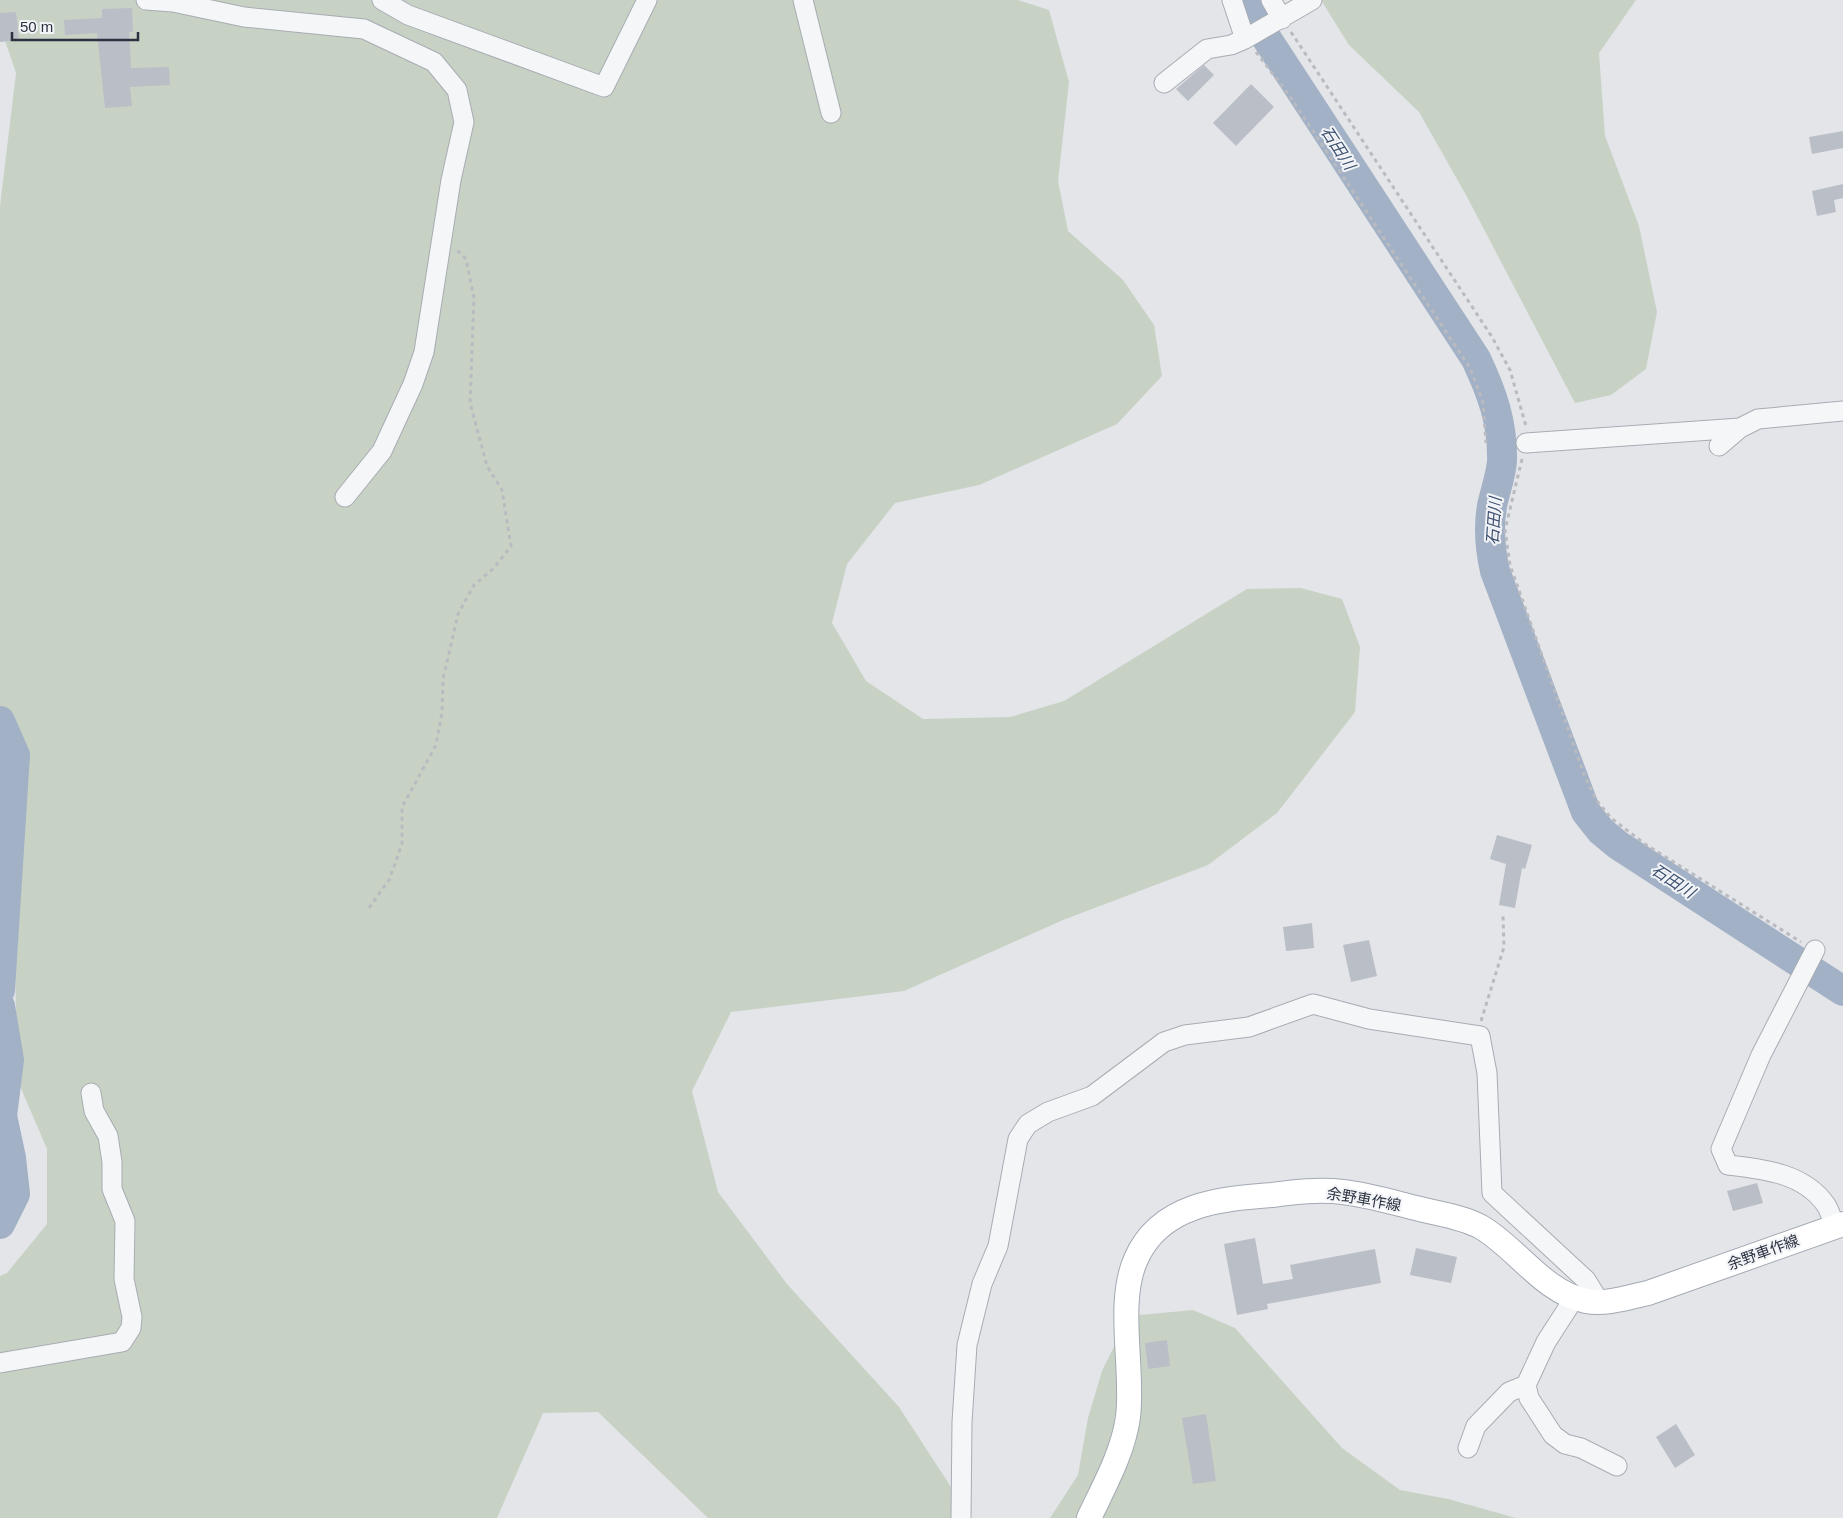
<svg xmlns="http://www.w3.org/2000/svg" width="1843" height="1518" font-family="Arial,'Noto Sans JP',sans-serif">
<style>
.green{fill:#c7d2c5}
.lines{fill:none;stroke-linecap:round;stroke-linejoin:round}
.river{stroke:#a2b1c5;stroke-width:30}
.building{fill:#babec6}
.minor-casing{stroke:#a8acb3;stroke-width:21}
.major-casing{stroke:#a3a9b4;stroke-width:26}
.path{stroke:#b9bbc1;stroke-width:3;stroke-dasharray:4 4;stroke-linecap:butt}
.minor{stroke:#f5f6f8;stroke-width:19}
.major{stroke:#fff;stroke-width:24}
.labels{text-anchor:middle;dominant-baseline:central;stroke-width:4;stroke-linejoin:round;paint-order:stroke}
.street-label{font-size:15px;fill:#2c3240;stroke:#f2f4f7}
.water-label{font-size:16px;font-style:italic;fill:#3b4f6f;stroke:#f2f4f7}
</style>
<rect width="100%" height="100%" fill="#e3e5e9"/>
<path class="green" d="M0 0H1018L1049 10 1069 82 1058 181 1068 231 1123 280 1154 325 1162 376 1117 424 979 485 895 503 847 564 832 623 866 681 923 719 1010 717 1064 701 1247 589 1301 588 1342 599 1360 647 1355 712 1277 813 1208 865 1063 920 904 991 731 1012 692 1091 718 1192 787 1284 899 1407 951 1487 953 1518H708L598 1412 543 1413 497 1518H0V1276L7 1273 47 1224V1149L17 1079 14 893 5 778 0 759V206L16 73 0 26Z
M1321 0H1636L1599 53 1605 136 1639 226 1657 312 1646 369 1611 395 1575 403 1466 195 1419 112 1349 45Z
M1193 1310 1235 1328 1342 1448 1400 1490 1448 1499 1516 1518H1050L1078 1475 1088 1418 1102 1371 1129 1316Z"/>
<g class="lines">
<path class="river" d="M1249 0 1267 39 1476 359C1492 393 1503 423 1502 461 1501 476 1495 491 1492 506 1488 529 1490 549 1495 571L1586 812 1601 831 1618 845 1843 991
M0 721 15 755 0 990
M0 1006 9 1060 2 1116 11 1158 15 1194 0 1224"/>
</g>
<path class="building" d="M132 8 133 32H129L131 68 169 67 170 85 130 87 132 106 105 108 97 33 65 35 64 20 102 18V9Z
M16 12 19 40 0 42V13Z
M1204 65 1214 75 1188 101 1176 89Z
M1251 84 1274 107 1236 146 1213 123Z
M1843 131V148L1812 154 1809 137Z
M1843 184V198L1834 200 1836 212 1817 216 1812 191Z
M1497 835 1532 845 1525 869 1522 868 1515 908 1499 905 1506 864 1490 859Z
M1312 923 1314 948 1286 951 1283 927Z
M1369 940 1377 976 1351 982 1343 945Z
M1757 1183 1763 1203 1733 1211 1727 1191Z
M1255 1238 1263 1284 1293 1279 1290 1265 1375 1249 1381 1283 1267 1304 1268 1309 1237 1315 1224 1244Z
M1416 1248 1457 1257 1451 1283 1410 1275Z
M1167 1340 1170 1366 1148 1369 1145 1343Z
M1206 1414 1216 1481 1193 1484 1182 1418Z
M1676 1424 1695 1455 1675 1468 1656 1437Z"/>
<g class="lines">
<g class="minor-casing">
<path id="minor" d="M146 0 173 2 244 17 364 29 434 62 457 90 464 122 451 180 424 352 413 384 382 451 345 497
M382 0 408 15 604 87 647 0
M803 0 831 113
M1232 0 1245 39
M1271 0 1282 19
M1164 83 1207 49 1231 45 1245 39 1312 0
M1526 443 1740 428
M1719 446 1740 428 1758 419 1843 411
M1815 950 1761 1055 1721 1149 1728 1165C1763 1169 1804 1173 1826 1205 1830 1211 1832 1220 1835 1226
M1575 1297 1546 1342 1526 1385 1529 1398 1553 1435 1565 1444 1581 1448 1617 1466
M0 1363 122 1342 131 1328 132 1317 124 1279 125 1221 112 1189V1162L108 1136 94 1111 91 1093
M1468 1448 1476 1426 1509 1392 1526 1385
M961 1518 962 1422 967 1345 982 1284 998 1246 1018 1139 1028 1124 1048 1112 1092 1096 1164 1042 1185 1035 1249 1027 1313 1004 1369 1019 1480 1036 1487 1073 1492 1193 1586 1280 1599 1301"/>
</g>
<g class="major-casing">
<path id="major" d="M1089 1518C1104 1486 1123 1453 1128 1417 1134 1369 1116 1303 1136 1259 1160 1204 1220 1199 1272 1195 1295 1192 1319 1189 1343 1192 1369 1195 1395 1203 1420 1209 1440 1214 1463 1217 1481 1227 1517 1248 1543 1292 1586 1301 1606 1305 1629 1297 1648 1293L1843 1224"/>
</g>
<path class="path" d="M1291 32 1492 337 1510 370 1526 426
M1256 52 1289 95 1470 368 1483 402 1486 443
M1522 459 1505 530 1510 565 1585 777 1597 801 1611 818 1645 844 1801 942
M369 908 389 880 402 844V807L436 745 442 712 443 679 458 614 474 585 494 568 511 546 502 490 487 466 470 403 474 298 466 259 457 250
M1481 1021 1504 947 1503 916"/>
<use href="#minor" class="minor"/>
<use href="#major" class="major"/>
</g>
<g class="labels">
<g class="street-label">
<text transform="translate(1364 1199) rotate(10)">余野車作線</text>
<text transform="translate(1763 1252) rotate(-20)">余野車作線</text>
</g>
<g class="water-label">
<text transform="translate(1338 148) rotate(57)">石田川</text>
<text transform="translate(1494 521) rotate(-86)">石田川</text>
<text transform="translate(1673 881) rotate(33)">石田川</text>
</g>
</g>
<path d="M12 32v8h126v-8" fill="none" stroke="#2c3240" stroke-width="2.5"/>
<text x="20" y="32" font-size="15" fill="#2c3240" stroke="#f2f4f7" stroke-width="4" paint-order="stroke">50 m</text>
</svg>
